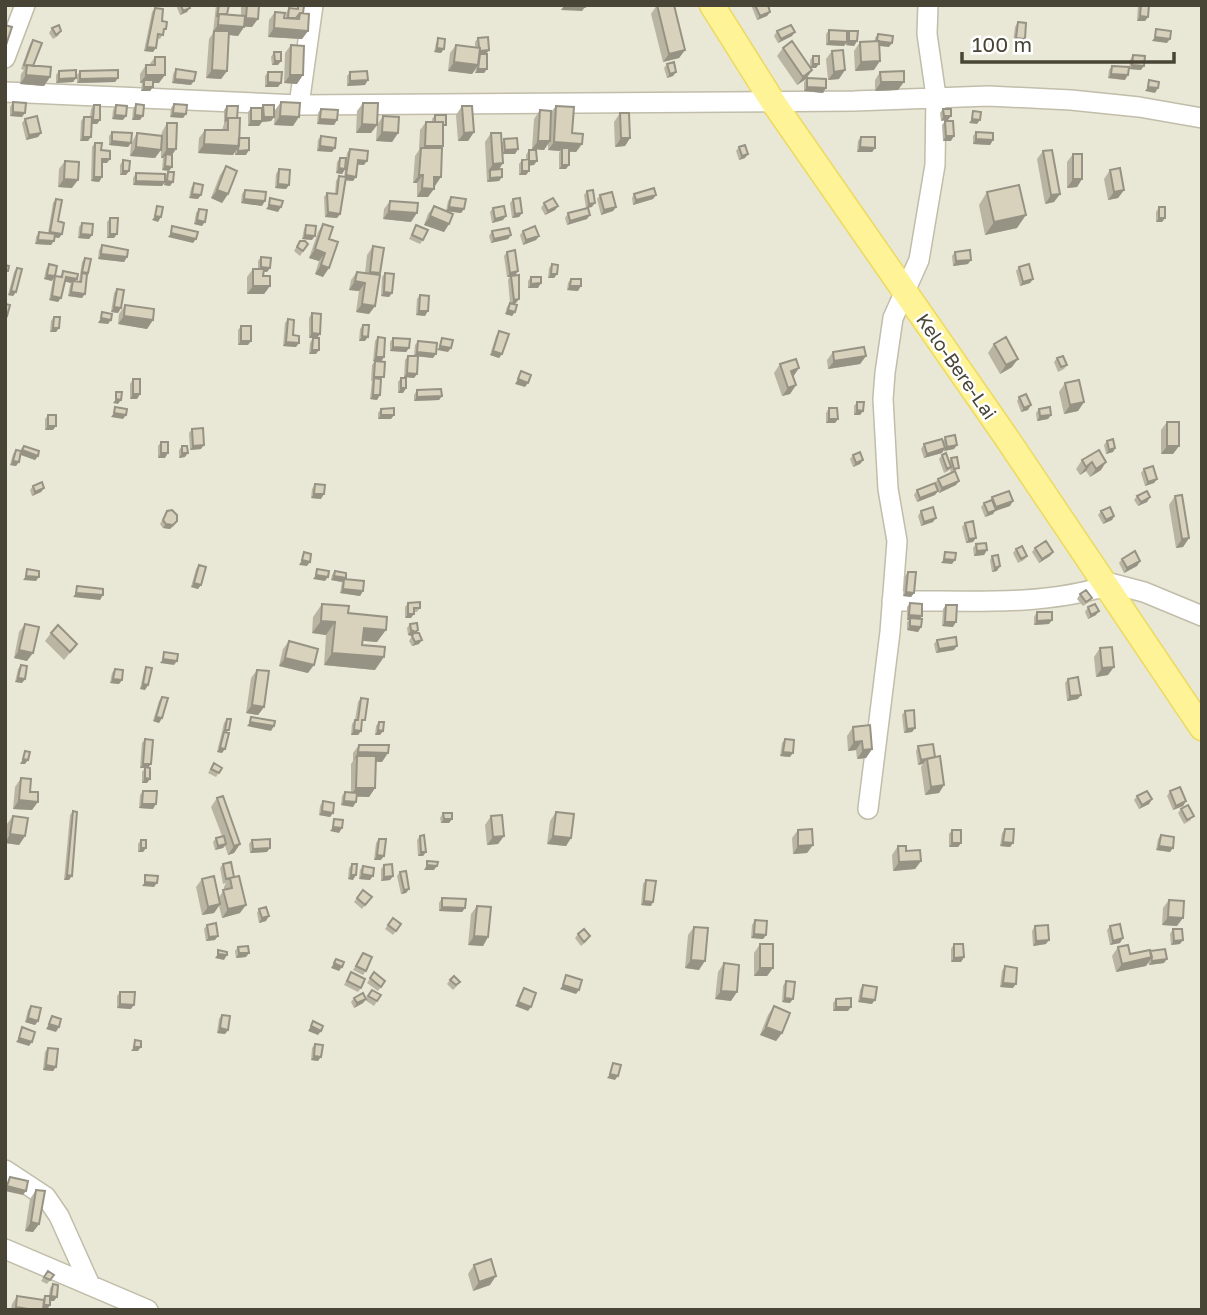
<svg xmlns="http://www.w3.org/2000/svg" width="1207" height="1315" font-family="'Golos Text',sans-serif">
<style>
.residential{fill:#e9e7d6}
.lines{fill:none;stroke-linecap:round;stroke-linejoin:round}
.minor-casing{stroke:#c1bdaa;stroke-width:22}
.major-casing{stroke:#ecda60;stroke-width:27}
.minor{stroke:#fff;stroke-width:19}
.major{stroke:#fff397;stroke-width:24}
.wall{fill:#bab5a3}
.shaded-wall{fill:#979384}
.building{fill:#d8d2bd;stroke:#979384;stroke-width:2}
.labels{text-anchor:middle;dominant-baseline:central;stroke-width:5;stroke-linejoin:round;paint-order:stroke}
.street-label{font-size:19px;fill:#494536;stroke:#fff}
</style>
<rect width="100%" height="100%" fill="#f5f3e8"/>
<path class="residential" d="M5 5H1202V1310H5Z"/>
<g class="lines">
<g class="minor-casing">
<path id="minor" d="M5 58 25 5
M5 92 299 105 854 101 988 96 1071 100 1139 107 1202 118
M299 105 313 5
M1102 581 1144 592 1202 616
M892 601C962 600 1039 607 1106 586
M868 809 890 632 897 541 888 489 883 399 885 373 893 318 919 260 935 165 936 96 927 34 928 5
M5 1170 46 1197 59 1216 90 1285
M5 1249 148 1310"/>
</g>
<g class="major-casing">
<path id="major" d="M712 5 773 102 1004 434 1202 728"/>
</g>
<use href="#minor" class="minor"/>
<use href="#major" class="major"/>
</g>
<path class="wall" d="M176 5H189L187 12 180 15Z
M216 5H229L227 14 241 16V5H259L252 27H244L238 36 229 35 227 71 221 79 206 78 209 39 213 33Z
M657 5 685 50 679 58 663 62 651 14Z
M751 5H768L770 12 767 16 757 20Z
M1138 5H1149L1148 17 1145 21H1137Z
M298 6 303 13 308 31 302 39 268 37 269 20 275 12 286 18V13L289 8 296 9Z
M155 8 162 21 163 34 160 39 157 38 153 52 144 51 152 12Z
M1018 22 1022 43H1013L1015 27Z
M52 28 61 31 58 36 53 39 49 33Z
M829 30 847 34 849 31 857 41 854 46 846 45V42L844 46 826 45V34Z
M777 31 792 36 778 43 774 36Z
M878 34 889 47 879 46 874 70 855 71 854 51 860 42 875 41V38Z
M438 38 441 53 434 52 436 43Z
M478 38 486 54 487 69 484 73H475L476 69 472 74 448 71 450 53 456 45 475 47V42Z
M33 40V66L50 77 44 86 20 84 21 74 24 70 21 69 30 44Z
M291 45 297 84 284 83 285 53Z
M783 48 810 67V60L813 56 816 68H811L812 70 806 79 797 85 777 56Z
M832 51 839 79 828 80 826 59Z
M274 52 278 65H272L271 57Z
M1133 55 1141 70 1129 69 1130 60Z
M155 57 159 83H153V87L150 91H141L142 83H140V74L146 65H149Z
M667 64 676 72 673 76 667 78 664 68Z
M1112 66 1125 80 1108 78 1109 70Z
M176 69 191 85 172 83 173 74Z
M59 71 76 78 73 82 56 83V75Z
M80 71 118 78 115 82 77 83V75Z
M268 72 278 87H265V76Z
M350 72 365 85 347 86V76Z
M880 72 898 90 875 91V80Z
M807 78 826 88 823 93 804 91V82Z
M13 102 22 117 10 116V107Z
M281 102 293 126 274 125 275 110Z
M363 103 377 125 371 133H356L357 111Z
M136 104 140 120H132L133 109Z
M174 104 186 114 183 118 170 117 171 108Z
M94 105 100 120 97 124H92L88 141H80L81 121 84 117H90L91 109Z
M116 105 123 120 112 119 113 110Z
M263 105 274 117 271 121 262 122 259 126H248V112L251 108H261Z
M227 106 237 118 239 138 246 155H235V152L233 155 198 153 199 138 205 130H222L224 124V110Z
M462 106 474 132 468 141H458L456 115Z
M556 106 572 133 582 144 576 152H569L566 169H559V153L560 151 548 150V144L544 150 532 149 534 119 540 110 551 112Z
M321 109 337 120 334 125 317 124 318 113Z
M943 109H951L941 121 940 113Z
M620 113 630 138 625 146 615 147 614 122Z
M435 115 443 129 435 186H434L428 197H417V183H413L415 156 419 150 420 130 426 122H432V119Z
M383 116 398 133 392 142 376 141 377 125Z
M25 119 41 133 38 137 26 140 22 123Z
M945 121 951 141H943L942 125Z
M167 123 176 149 172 155 169 171 162 170 163 158H161V145L155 158 130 156 131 143 128 147 109 145V136L112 132 132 142 137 133 161 136 162 132Z
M976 132 993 140 990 145 973 144V136Z
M491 133 502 143 504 139 518 149 515 154H503L500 169 502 177 499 181 487 182 485 142Z
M321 136 332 152 317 151 318 140Z
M861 137 875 148 872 152H857L858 141Z
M95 143 101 150 107 163H102V177L99 182 91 181 92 147Z
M739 147 745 158 739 160 736 151Z
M350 149 364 165H357L353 181 345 180 340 214 337 218 325 217 324 197 327 193 335 194 336 181 339 176 344 177 345 170 342 174 336 173 337 162 340 158 346 161 347 153Z
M529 150 534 165H529V171L526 175H519V164L522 160H526V155Z
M1043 151 1060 194 1054 202 1045 204 1037 159Z
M1073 154 1082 179 1077 187 1067 188V162Z
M123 160 129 171 126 175H120V165Z
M65 161 72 188 58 187 59 169Z
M226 166 228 194 222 203 211 198 220 175Z
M279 169 289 185 286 189 275 188 276 174Z
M1110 170 1124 190 1118 198 1108 200 1104 179Z
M168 172 170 186 164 185V182L162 186 133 185V178L136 173 165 176Z
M194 183 198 199 189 198 191 188Z
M245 190 262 206 241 203 242 194Z
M587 191 592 207 588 208 587 219 567 225 565 218 568 213 586 208 584 195Z
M987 192 1017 228 985 235 979 205Z
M634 194 656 195 653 199 633 205 632 198Z
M600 195 616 207 613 211 601 215 597 199Z
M451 197 464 209 461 213 447 211 449 224 444 232 424 225 428 214 434 206 446 211 448 201Z
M56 199 58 221 62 234 59 238 54 237 51 245 35 244 36 237 39 232 48 233 53 203Z
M513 199 522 213 519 217 512 218 510 203Z
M390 201 411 222 383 219 384 209Z
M544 203 558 206 555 210 545 215 541 208Z
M1159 207 1165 218 1162 222H1156V212Z
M493 208 503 220 492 223 490 212Z
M199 209 202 226 194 224 196 213Z
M110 218 114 238H107V222Z
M82 223 92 235 89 239 78 238 79 227Z
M323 224 329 239 323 277 315 274 319 261 309 258 318 232Z
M306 225 312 240 302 239 304 229Z
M416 225 423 240 420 244 409 239Z
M492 231 511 235 508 239 491 243 489 236Z
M523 231 539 236 536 240 523 245 520 235Z
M300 241 308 244 300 256 294 251Z
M102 245 127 257 124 262 98 259 99 250Z
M373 246 379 275 375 306 369 314 356 312 359 291 349 290 351 280 357 272 365 273 367 255Z
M507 252 515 276 516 303 513 304 515 312 512 316 505 314 507 307 510 303 508 280 510 276 507 277 504 256Z
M955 252 968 264 953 266 952 256Z
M261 257 270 268 267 272H264L263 276 270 286 264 294H247V277L253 269H258V261Z
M85 258 88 273 82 298 68 296 70 285 71 283 65 281 58 302 49 300 53 280 55 276 60 277 63 271 76 281H79L82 262Z
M49 264 52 281 44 279 46 269Z
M552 264 557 274 554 278H548L549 268Z
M1019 267 1033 279 1030 283 1020 286 1016 271Z
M17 268 16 292 13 296 8 295 14 272Z
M385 273 392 293 389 297 381 296 382 277Z
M531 277 538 288H528V281Z
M571 279 578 291 567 290 568 283Z
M117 289 121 308 118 313 111 312 114 293Z
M420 295 425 316 416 315 417 299Z
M125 305 153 320 147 329 118 324 119 314Z
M312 313 320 334 317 338H309V318Z
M54 317 59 328 56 332H50L51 321Z
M288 319 293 335 296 347 283 346 285 323Z
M363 325 365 341H359L360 329Z
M241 326 248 345H238V330Z
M499 331 502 354 499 358 490 355 496 336Z
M378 337 384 357 381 361V382L377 400 370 399 372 381H371L372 365 375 361H373L375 341Z
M313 338 316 354H309L310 343Z
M393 338 409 348 406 352 390 351V342Z
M418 341 433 358 418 356 417 374 414 378 404 377 405 360 408 356H414L415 345Z
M994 344 1012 367 1000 374 988 353Z
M833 352 866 356 860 364 828 369 827 360Z
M1057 358 1067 365 1064 369 1058 372 1054 362Z
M780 364 793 377 796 385 790 394 782 396 774 373Z
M401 378 406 388 403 393H398V382Z
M133 379 140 394 137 399H130V384Z
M1065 383 1084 402 1078 411 1064 414 1059 392Z
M417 390 442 396 439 400 414 401V395Z
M1019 397 1028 410 1021 412 1017 401Z
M857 402 863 411 860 415H854V406Z
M829 408 838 419 835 423H826V413Z
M381 409 394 415 391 419H378V413Z
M1039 409 1051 415 1048 419 1037 421 1036 413Z
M48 415 53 430H45V419Z
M1167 422 1179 446 1173 454H1161V430Z
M192 429 201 449 190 450 189 433Z
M945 437 957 445 954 449 944 451V450L942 453 924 458 921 449 924 444 943 441Z
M1107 441 1115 448 1113 452 1106 454 1104 445Z
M161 442 165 458H158V446Z
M24 446 38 456 35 460 20 455 16 466 10 465 13 454 16 450 21 451Z
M182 446 185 457 179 458V450Z
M1099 450 1101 470 1090 477 1086 471 1080 475 1076 469 1082 460Z
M853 455 863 460 860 464 853 467 850 459Z
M942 455 949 461 951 458 956 472V485L939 493 936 485 935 495 917 502 914 495 917 490 935 483 938 479 951 473 950 469 948 471 944 473 939 459Z
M1144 469 1157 479 1154 483 1145 486 1141 473Z
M315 484 321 499 311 498 312 489Z
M33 486 44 488 41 492 32 496 30 490Z
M1137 496 1150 497 1147 502 1138 506 1134 500Z
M1175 496 1189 538 1183 547 1176 548 1169 505Z
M992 497 1010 506 995 511 993 514 985 517 981 507 984 503 989 501Z
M167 511 174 526 170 529 163 528 160 524Z
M921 511 933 522 921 526 918 516Z
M1101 511 1114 516 1112 520 1103 524 1098 515Z
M965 523 973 542 966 543 962 527Z
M976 544 987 550 984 555 974 556 973 548Z
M1035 548 1053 552 1050 556 1039 563 1032 552Z
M1016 549 1027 556 1024 560 1018 563 1013 553Z
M992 556 997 571 992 572 990 560Z
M1122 559 1140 561 1137 566 1124 573 1119 563Z
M199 565 201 585 198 589 191 587 196 569Z
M335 571 346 578 345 579 363 591 360 596 340 593 342 582 331 580 332 575Z
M908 572 914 593 911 597 903 596 905 576Z
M1080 594 1092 598 1089 602 1083 606 1077 599Z
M408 603 420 608 417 612H414L411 618H405V607Z
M910 603 921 627 918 632 907 630V622L909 620H907V607Z
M322 604 348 613 377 642 363 641 362 645 375 670 324 665 326 635 312 633 313 617Z
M946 605 953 627 942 626 943 609Z
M1088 607 1096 615 1088 619 1085 612Z
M1037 612 1049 624 1034 625V617Z
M25 624 27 661 14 658 19 632Z
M410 624 418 630 416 633 419 644 412 646 409 641 412 636 408 635 407 628Z
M51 633 77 644 64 660 45 641Z
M937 640 954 650 936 653 934 644Z
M289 641 308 673 279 666 283 649Z
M1100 648 1108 675 1096 677 1094 657Z
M21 665 25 679 22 683 15 682 18 669Z
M146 667 148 685 145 690 140 689 144 671Z
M115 669 122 680 119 684 110 683 112 673Z
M257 670 264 707 258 715 246 713 251 678Z
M1068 679 1078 699 1067 701 1065 683Z
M162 697V718L159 723 153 721 159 701Z
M361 698 362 724H361V731L358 735H351L352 724 355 720 358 702Z
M905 711 915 728 912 732 904 733 902 715Z
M227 719V733L222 753 217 752 224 723Z
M379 722 383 731 380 735H375L376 726Z
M853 727 872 749 866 758 857 759 856 750 848 751 847 736Z
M145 739 149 768 147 783H142V772L145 768H140L142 743Z
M785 739 790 757 780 756 782 743Z
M359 745 382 762 376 761 375 788 369 797H356V802L353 807 341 805 342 796 345 792 351 793V764L353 761V753Z
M918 746 935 757 944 785 939 793 925 795 921 767 923 764 918 765 916 751Z
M214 763 222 768 216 777 208 773Z
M21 778 30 792 32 810 13 809 15 787Z
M143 791 153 809 139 808 140 795Z
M1170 791 1186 801 1183 806 1173 810 1167 796Z
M1137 796 1152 799 1149 804 1139 809 1134 800Z
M217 798 240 844 234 853 228 855 225 846 223 848 215 850 213 842 216 838 222 836 211 807Z
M323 801 333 813 330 817 319 815 320 806Z
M1181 809 1191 820 1184 824 1178 813Z
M73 811 69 880H64L70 815Z
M556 812 571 838 566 846 547 844 550 821Z
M443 813 452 819 449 823H441L440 818Z
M13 816 25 836 19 845 5 843 7 824Z
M491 816 504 836 498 844 487 845 485 825Z
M1005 829 1013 843 1010 847 1000 846 1002 833Z
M798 830 813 845 807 853 793 854 792 838Z
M952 830 961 843 958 847H949V834Z
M1161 835 1170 852 1156 850 1158 839Z
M420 836 426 852 423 856H418L417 840Z
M379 839 381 860H374L376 843Z
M141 840 146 848 143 852H138V844Z
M252 840 267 852 250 853 249 844Z
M898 846 921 861 915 869 893 871 892 855Z
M231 862 240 913 222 918 219 906 214 913 202 915 196 887 202 879 219 897 224 890V887L226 883 223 884 220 868 223 864Z
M352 864 353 880 348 879 349 868Z
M384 865 393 876 390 880 381 881V869Z
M363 866 370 880 359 879 360 870Z
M400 872 409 889 406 893 401 894 397 876Z
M646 880 651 906 641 905 643 884Z
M363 890 372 897 362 909 354 902Z
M442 898 465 908 462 912 439 911V903Z
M1169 900 1177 926 1162 925 1163 908Z
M477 906 488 937 483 946 468 945 471 914Z
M259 909 266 921 259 923 257 913Z
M393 918 401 924 393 935 385 929Z
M755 920 766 935 763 939 751 938 752 925Z
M207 925 215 940 206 941 204 929Z
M1035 926 1046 944 1033 946 1032 931Z
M1110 926 1120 943 1110 945 1107 930Z
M694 927 699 970 685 968 688 935Z
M1173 929 1180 944 1171 945 1170 934Z
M578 934 587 941 581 946 575 938Z
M760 944 773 968 767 976H754V953Z
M954 944 964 957 961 962H951V949Z
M238 947 246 957 236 958 235 951Z
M1118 947 1130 954 1150 950 1164 963 1149 965 1148 962 1146 966 1116 972 1112 956Z
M363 953 366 971 363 975 353 970Z
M724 963 731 1001 715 999 718 972Z
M1005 966 1013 988 1000 987 1002 971Z
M351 972 361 988 358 992 344 985Z
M374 972 385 981 378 991 367 983Z
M450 980 457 986 453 990 447 984Z
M786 981 790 1003 782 1002 783 986Z
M863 985 872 1004 858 1002 860 990Z
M372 990 381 995 374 1006 365 1000Z
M120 992 131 1009 117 1008V996Z
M354 998 366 999 363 1003 354 1008 351 1002Z
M836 999 848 1011H833V1003Z
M31 1006 38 1021 35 1025 25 1022 28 1010Z
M774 1006 782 1033 776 1041 760 1035 768 1015Z
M222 1015 228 1030 225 1034 217 1033 219 1019Z
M315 1044 318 1061 311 1060 312 1048Z
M48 1048 56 1067 53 1071 43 1070 45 1052Z
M36 1190 39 1224 33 1232 25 1231 30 1199Z
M474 1265 490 1285 473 1291 468 1274Z
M48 1271 54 1275 47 1284 41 1281Z
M53 1284 54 1301H50L47 1310H11L12 1304 17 1296 42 1300 45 1296H49L50 1288Z"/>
<path class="shaded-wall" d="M564 6 585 7 582 11 561 10Z
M190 8 187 12 180 15 183 11Z
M770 12 767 16 757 20 760 16Z
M1140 16 1148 17 1145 21H1137Z
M246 18 258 19 252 27 240 26Z
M218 25 244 27 238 36 214 33V31L212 33Z
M274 28 308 31 302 39 268 37Z
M795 32 792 36 778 43 781 39Z
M1155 37 1170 39 1167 43 1152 41Z
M1016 38 1025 39 1022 43H1013Z
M829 41 847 42 844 46 826 45Z
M849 41H857L854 46 846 45Z
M877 41 892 43 889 47 874 45Z
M147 47 156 48 153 52 144 51Z
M437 48 444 49 441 53 434 52Z
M489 50 486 54 476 55 479 51Z
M685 50 679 58 663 62 669 54Z
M275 61H281L278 65H272Z
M880 61 874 70 855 71 861 62Z
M454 62 478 65 472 74 448 71Z
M813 64H819L816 68H810Z
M1132 65 1144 66 1141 70 1129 69Z
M478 69H487L484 73H475Z
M212 70 227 71 221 79 206 78Z
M812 70 806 79 797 85 803 77Z
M845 70 839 79 828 80 834 72Z
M676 72 673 76 667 78 670 74Z
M1111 74 1128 75 1125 80 1108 78Z
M26 75 50 77 44 86 20 84Z
M146 75H165L159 83H144V80L142 83H140Z
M290 75H303L297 84 284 83Z
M76 78 73 82 56 83 59 79Z
M118 78 115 82 77 83 80 79Z
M175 79 194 81 191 85 172 83Z
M368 80 365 85 347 86 350 81Z
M268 82 281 83 278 87H265Z
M881 82H904L898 90 875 91Z
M144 87H153L150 91H141Z
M807 87 826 88 823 93 804 91Z
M1148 87 1158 88 1155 93 1145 91Z
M13 112 25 113 22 117 10 116Z
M173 113 186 114 183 118 170 117Z
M115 115 126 116 123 120 112 119Z
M135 115 143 116 140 120H132Z
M280 116 299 117 293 126 274 125Z
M944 116H951L948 120 941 121Z
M264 117H274L271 121 262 122 259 126H248L251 121H261Z
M320 119 337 120 334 125 317 124Z
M972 119 980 120 977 124 969 123Z
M93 120H100L97 124H90Z
M362 124 377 125 371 133H356Z
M382 132 398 133 392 142 376 141Z
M474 132 468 141H458L464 133Z
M41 133 38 137 26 140 29 135Z
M946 136H954L951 141H943Z
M83 137H91L88 141H80Z
M621 138H630L625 146 615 147Z
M976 139 993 140 990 145 973 144Z
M112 141 131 143 128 147 109 145Z
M538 141H550L544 150 532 149Z
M554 142 582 144 576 152 562 151V148L560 151 548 150Z
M204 144 239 146 233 155 198 153Z
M320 146 335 148 332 152 317 151Z
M136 147 161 150 155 158 130 156Z
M860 147 875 148 872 152H857Z
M167 149H176L170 158 166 154 163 158H161Z
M518 149 515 154H502L505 150Z
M249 150 246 155H235L238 151Z
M748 154 745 158 739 160 742 156Z
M102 159H110L107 163H99Z
M358 160 367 161 364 165 355 164Z
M529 161H537L534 165 527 166Z
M503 163 497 172 490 170 487 173 493 164Z
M562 165H569L566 169H559Z
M165 166 172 167 169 171 162 170Z
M339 168 345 169 342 174 336 173Z
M123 171H129L126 175H120Z
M522 171H529L526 175H519Z
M346 175 356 177 353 181 343 180Z
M419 175H423L417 183H413Z
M94 177H102L99 182 91 181Z
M434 177H441L435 186H428Z
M502 177 499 181 487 182 490 178Z
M64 179 78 180 72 188 58 187Z
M1073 179H1082L1077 187 1067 188Z
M136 181 165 182 162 186 133 185Z
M167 181 173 182 170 186 164 185Z
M278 184 289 185 286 189 275 188Z
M422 188 434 189 428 197H417Z
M217 190 228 194 222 203 211 198Z
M1124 190 1118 198 1108 200 1114 192Z
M192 194 201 195 198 199 189 198Z
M1060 194 1054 202 1045 204 1051 195Z
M656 195 653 199 633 205 636 200Z
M244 199 265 201 262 206 241 203Z
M595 203 592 207 586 208 589 204Z
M269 205 281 207 278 212 266 209Z
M558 206 555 210 545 215 548 211Z
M449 207 464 209 461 213 446 211Z
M616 207 613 211 601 215 604 210Z
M389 211 417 213 411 222 383 219Z
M328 212 340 214 337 218 325 217Z
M522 213 519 217 512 218 515 214Z
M590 215 587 219 567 225 570 221Z
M1026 215 1017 228 985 235 994 222Z
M155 216 161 217 158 222 152 220Z
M430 216 449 224 444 232 424 225Z
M506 216 503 220 492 223 495 219Z
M1159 218H1165L1162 222H1156Z
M197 220 205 222 202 226 194 224Z
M50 232 62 234 59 238 47 236Z
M171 233 196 239 193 243 168 237Z
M81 234 92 235 89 239 78 238Z
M110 234H117L114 238H107Z
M305 235 315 236 312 240 302 239Z
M511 235 508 239 491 243 494 239Z
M539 236 536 240 523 245 526 240Z
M38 240 54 241 51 245 35 244Z
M315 249 325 253 319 261 309 258Z
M101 254 127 257 124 262 98 259Z
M971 260 968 264 953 266 956 261Z
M321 265 329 268 323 277 315 274Z
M261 267 270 268 267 272 258 271Z
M518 271 515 276 507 277 510 273Z
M551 274H557L554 278H548Z
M47 275 55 276 52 281 44 279Z
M66 277 77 279 74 283 73 281 71 283 63 281Z
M1033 279 1030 283 1020 286 1023 282Z
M355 281 365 283 359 291 349 290Z
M541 283 538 288H528L531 284Z
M253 286H270L264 294H247Z
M570 286H581L578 291 567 290Z
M11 291 16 292 13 296 8 295Z
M71 292 85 294 82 298 68 296Z
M384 292 392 293 389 297 381 296Z
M52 296 61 298 58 302 49 300Z
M519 299 516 303 511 304 514 300Z
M362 304 375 306 369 314 356 312Z
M114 307 121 308 118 313 111 312Z
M508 310 515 312 512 316 505 314Z
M419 311H428L425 316 416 315Z
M124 316 153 320 147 329 118 324Z
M101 318 111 320 108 324 98 323Z
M53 328H59L56 332H50Z
M312 333 320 334 317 338H309Z
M362 336 368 337 365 341H359Z
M241 341H251L248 345H238Z
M286 342 299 343 296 347 283 346Z
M440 346 451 348 448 352 437 350Z
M393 347 409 348 406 352 390 351Z
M312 350H319L316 354H309Z
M493 351 502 354 499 358 490 355Z
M417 352 436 354 433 358 414 356Z
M866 356 860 364 828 369 834 361Z
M376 357H384L381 362 373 361Z
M1018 359 1012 367 1000 374 1006 365Z
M799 368 793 377 791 371Z
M407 373 417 374 414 378 404 377Z
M518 379 528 383 525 387 515 384Z
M796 385 790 394 782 396 788 388Z
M401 388H406L403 393H398Z
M133 394H140L137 399H130Z
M373 395H380L377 400 370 399Z
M442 396 439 400 414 401 417 397Z
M116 399 121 400 118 404 113 403Z
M1084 402 1078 411 1064 414 1070 405Z
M1031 405 1028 410 1021 412 1024 408Z
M857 410 863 411 860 415H854Z
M114 413 126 415 123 419 111 417Z
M381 415H394L391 419H378Z
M1051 415 1048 419 1037 421 1040 416Z
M829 419H838L835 423H826Z
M48 426H56L53 430H45Z
M204 445 201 449 190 450 193 446Z
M957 445 954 449 944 451 947 447Z
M1167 446H1179L1173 454H1161Z
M945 448 942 453 924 458 927 454Z
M1115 448 1113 452 1106 454 1109 450Z
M22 450 38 456 35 460 19 454Z
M161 453H168L165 458H158Z
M182 453H188L185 457 179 458Z
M863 460 860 464 853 467 856 463Z
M13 461 19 462 16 466 10 465Z
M1092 462 1086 471 1080 475 1086 467Z
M1106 462 1101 470 1090 477 1096 469Z
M1157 479 1154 483 1145 486 1148 482Z
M959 481 956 485 939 493 942 488Z
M44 488 41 492 32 496 35 492Z
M938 491 935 495 917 502 920 498Z
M314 494H324L321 499 311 498Z
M1150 497 1147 502 1138 506 1141 502Z
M1013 501 1010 506 995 511 993 514 985 517 988 513 994 511 996 507Z
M1114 516 1112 520 1103 524 1106 520Z
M936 518 933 522 921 526 924 522Z
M177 521 170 529 163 528 166 524Z
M976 538 973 542 966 543 969 539Z
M1189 538 1183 547 1176 548 1182 539Z
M987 550 984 555 974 556 977 551Z
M1053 552 1050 556 1039 563 1042 559Z
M944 559 955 560 952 564 941 563Z
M302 560 310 562 307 566 299 565Z
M1140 561 1137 566 1124 573 1127 568Z
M1000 566 997 571 992 572 995 568Z
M316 575 328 577 325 581 313 579Z
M26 576 39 577 36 581 23 580Z
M334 576 346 578 342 582 331 580Z
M194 583 201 585 198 589 191 587Z
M343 589 363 591 360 596 340 593Z
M906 592 914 593 911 597 903 596Z
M76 593 103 595 100 600 73 597Z
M1099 611 1096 615 1088 619 1091 615Z
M408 614H414L411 618H405Z
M909 615 922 616 919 620 910 618 909 620H907Z
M1052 620 1049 624 1034 625 1037 621Z
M321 621 335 622 326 635 312 633Z
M945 622H956L953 627 942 626Z
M910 626 921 627 918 632 907 630Z
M364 628 386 630 377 642 355 640Z
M411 630H418L412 636 408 635Z
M422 640 419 644 412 646 415 642Z
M957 646 954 650 936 653 939 649Z
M19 650 33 653 27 661 14 658Z
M332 653 384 657 375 670 324 665Z
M285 658 314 665 308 673 279 666Z
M163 659 177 661 174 665 160 663Z
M1114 667 1108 675 1096 677 1102 668Z
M18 678 25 679 22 683 15 682Z
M113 679 122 680 119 684 110 683Z
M143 684 148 685 145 690 140 689Z
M1081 695 1078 699 1067 701 1070 696Z
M252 705 264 707 258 715 246 713Z
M156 717 162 718 159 723 153 721Z
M250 722 274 726 271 731 247 726Z
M915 728 912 732 904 733 907 729Z
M354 730 361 731 358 735H351Z
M378 730 383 731 380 735H375Z
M862 741 856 750 848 751 854 742Z
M220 748 225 749 222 753 217 752Z
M872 749 866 758 857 759 863 750Z
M358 752 388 753 382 762 357 761V756L353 761Z
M783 752 793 753 790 757 780 756Z
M23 759 28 760 25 764H20Z
M921 760H926L923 764 918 765Z
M143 764H151L148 768H140Z
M145 778 150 779 147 783H142Z
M944 785 939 793 925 795 931 787Z
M356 788H375L369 797 350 796Z
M1152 799 1149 804 1139 809 1142 805Z
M19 800 38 802 32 810 13 809Z
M344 801 356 802 353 807 341 805Z
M1186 801 1183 806 1173 810 1176 806Z
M142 804H156L153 809 139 808Z
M322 811 333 813 330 817 319 815Z
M444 819H452L449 823H441Z
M333 827 342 828 339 833 330 831Z
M10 834 25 836 19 845 5 843Z
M504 836 498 844 487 845 493 837Z
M553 836 571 838 566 846 547 844Z
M1003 842 1013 843 1010 847 1000 846Z
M952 843H961L958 847H949Z
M226 844 223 848 215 850 218 846Z
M240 844 234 853 228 855 234 846Z
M813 845 807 853 793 854 798 846Z
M1159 846 1173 848 1170 852 1156 850Z
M141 848H146L143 852H138Z
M270 848 267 852 250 853 253 849Z
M421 852H426L423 856H418Z
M377 855 384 856 381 860H374Z
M921 861 915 869 893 871 899 862Z
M427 865 437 866 434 870H424Z
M362 874 373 876 370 880 359 879Z
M67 875 72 876 69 880H64Z
M351 875H356L353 880 348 879Z
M393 876 390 880 381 881 384 877Z
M145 882 157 883 154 887 142 886Z
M409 889 406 893 401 894 404 890Z
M644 901 653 902 651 906 641 905Z
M220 904 214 913 202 915 208 907Z
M246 905 240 913 222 918 228 909Z
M442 907 465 908 462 912 439 911Z
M269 916 266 921 259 923 262 918Z
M1168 917 1183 918 1177 926 1162 925Z
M754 934 766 935 763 939 751 938Z
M218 936 215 940 206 941 209 937Z
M474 936 488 937 483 946 468 945Z
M1123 938 1120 943 1110 945 1113 941Z
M1049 940 1046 944 1033 946 1036 941Z
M1183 940 1180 944 1171 945 1174 941Z
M239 953H249L246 957 236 958Z
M218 954 227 955 224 960 215 958Z
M964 957 961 962H951L954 958Z
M1152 957 1146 966 1116 972 1122 964Z
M1167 959 1164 963 1149 965 1152 961Z
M691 960 705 961 699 970 685 968Z
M334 963 342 967 339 971 331 968Z
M760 968H773L767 976H754Z
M1003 983 1016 984 1013 988 1000 987Z
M563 985 579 990 576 994 560 989Z
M721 991 737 992 731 1001 715 999Z
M785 998 793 999 790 1003 782 1002Z
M861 998 875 1000 872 1004 858 1002Z
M366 999 363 1003 354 1008 357 1003Z
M518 1002 531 1007 528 1011 515 1006Z
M120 1004 134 1005 131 1009 117 1008Z
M836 1007H851L848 1011H833Z
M28 1018 38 1021 35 1025 25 1022Z
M49 1024 59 1027 56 1032 46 1029Z
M311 1026 321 1031 318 1035 308 1031Z
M766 1027 782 1033 776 1041 760 1035Z
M220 1028 228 1030 225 1034 217 1033Z
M19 1038 32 1042 29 1046 16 1042Z
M134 1047H141L138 1051H131Z
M314 1056 321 1057 318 1061 311 1060Z
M46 1065 56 1067 53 1071 43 1070Z
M610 1074 618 1076 615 1080 607 1078Z
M7 1186 26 1191 23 1195 5 1191Z
M31 1222 39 1224 33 1232 25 1231Z
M496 1276 490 1285 473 1291 479 1282Z
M51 1296 57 1297 54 1301H49Z
M44 1305H50L47 1310 41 1309Z
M16 1307 34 1310H13Z"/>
<path class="building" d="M181 5H189L190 8 183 11Z
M219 5H229L227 14H219L217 17Z
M247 5H259L258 19 246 18Z
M564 5H585V7L564 6Z
M657 5H674L685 50 669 54Z
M755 5H768L770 12 760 16Z
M1141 5H1149L1148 17 1140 16Z
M298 6H304L303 13H300L296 18H288L289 8 298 9Z
M155 8 163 9 162 21 167 22 166 29H164L163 35 158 34 156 48 147 47Z
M275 12 285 13 284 18 299 19 300 13 309 14 308 31 274 28Z
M219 14 245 16 244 27 218 25Z
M1018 22 1026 23 1025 39 1016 38Z
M5 25 12 27 5 48Z
M59 25 61 31 56 35 52 28Z
M791 25 795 32 781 39 777 31Z
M1156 29 1171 31 1170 39 1155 37Z
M829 30 847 31V42L829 41Z
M214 31H229L227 71 212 70Z
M849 31H858L857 41H849Z
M878 34 893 36 892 43 877 41Z
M488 37 489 50 480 51V48L479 47 478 38Z
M438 38 445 39 444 49 437 48Z
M33 40 42 43 33 66 27 65V66L24 65Z
M792 41 812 70 803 77 783 48Z
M879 41 880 61 861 62 860 42Z
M291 45 304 46 303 75H290Z
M456 45 480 48 478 65 454 62Z
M843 50 845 70 834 72 832 51Z
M274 52H281V61H275Z
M480 54H487V69H478Z
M1133 55 1145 56 1144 66 1132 65Z
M813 56H819V64H813Z
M155 57H165V75H146V65H155Z
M674 62 676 72 670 74 667 64Z
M27 65 51 67 50 77 26 75Z
M1112 66 1129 67 1128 75 1111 74Z
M176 69 196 72 194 81 175 79Z
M76 70V78L59 79V71Z
M118 70V78L80 79V71Z
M367 71 368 80 350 81V72Z
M904 71V82H881L880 72Z
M268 72H282L281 83 268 82Z
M807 78 826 79V88L807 87Z
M144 80H153V87H144Z
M1149 80 1159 82 1158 88 1148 87Z
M13 102 26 103 25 113 13 112Z
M281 102 300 103 299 117 280 116Z
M363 103H378L377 125 362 124Z
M136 104 144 105 143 116 135 115Z
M174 104 187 105 186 114 173 113Z
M94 105H100V120H93Z
M116 105 127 106 126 116 115 115Z
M263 105H274V117H264Z
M227 106H238L237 118H228L226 120Z
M462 106H472L474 132 464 133Z
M556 106 574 107 572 133 583 134 582 144 554 142Z
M251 108H262V121H251Z
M321 109 338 110 337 120 320 119Z
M943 109H951V116H944Z
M540 110 551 111 550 141H538Z
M973 111 981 112 980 120 972 119Z
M620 113H629L630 138H621Z
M435 115H446V125H443V122H435Z
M37 116 41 133 29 135 25 119Z
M383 116 399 117 398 133 382 132Z
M84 117H92L91 137H83Z
M228 118H240L239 146 204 144 205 130H228Z
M945 121H953L954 136H946Z
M426 122H443V146H425Z
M167 123H177L176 149H167Z
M112 132 132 133 131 143 112 141Z
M976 132 993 133V140L976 139Z
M137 133 162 136 161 150 136 147Z
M491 133H501L503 163 493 164Z
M321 136 336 138 335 148 320 146Z
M861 137H875V148L860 147Z
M239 138H249V150L238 151Z
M517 138 518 149 505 150 504 139Z
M95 143H102L101 150 110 151V159H102V177H94Z
M745 145 748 154 742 156 739 147Z
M421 148H442L441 177H434V189L422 188 423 175H419Z
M562 148H569V165H562Z
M350 149 368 151 367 161 358 160 356 177 346 175Z
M529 150H536L537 161H529Z
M1052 150 1060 194 1051 195 1043 151Z
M166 154 172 155V167L165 166Z
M1073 154H1082V179H1073Z
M340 158H346L345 169 339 168Z
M529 159V171H522V160Z
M123 160 130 161 129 171H123Z
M65 161 79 162 78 180 64 179Z
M226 166 237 171 228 194 217 190Z
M1120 168 1124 190 1114 192 1110 170Z
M279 169 290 170 289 185 278 184Z
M502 169V177L490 178V170Z
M168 172H174L173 182 167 181Z
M136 173 165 174V182L136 181Z
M339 176 346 177 340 214 328 212 327 193 337 194Z
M194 183 203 185 201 195 192 194Z
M1019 185 1026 215 994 222 987 192Z
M654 188 656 195 636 200 634 194Z
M245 190 266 192 265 201 244 199Z
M593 190 595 203 589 204 587 191Z
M612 192 616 207 604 210 600 195Z
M451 197 466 199 464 209 449 207Z
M270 198 283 201 281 207 269 205Z
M520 198 522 213 515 214 513 199Z
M553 198 558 206 548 211 544 203Z
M56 199 62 200 58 221 64 223 62 234 50 232Z
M390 201 418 203 417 213 389 211Z
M157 206 163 207 161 217 155 216Z
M434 206 453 214 449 224 430 216Z
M504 206 506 216 495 219 493 208Z
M1159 207H1165V218H1159Z
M588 208 590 215 570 221 568 213Z
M199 209 207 210 205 222 197 220Z
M110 218H118L117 234H110Z
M82 223 93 224 92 235 81 234Z
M323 224 333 227 329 239 338 242 329 268 321 265 325 253 315 249Z
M306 225 316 226 315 236 305 235Z
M416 225 428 230 423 240 412 235Z
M172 226 198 232 196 239 171 233Z
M535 226 539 236 526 240 523 231Z
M509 228 511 235 494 239 492 231Z
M39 232 55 234 54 241 38 240Z
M300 241H305L308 244 303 251 297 247Z
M102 245 128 250 127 257 101 254Z
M373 246 384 248 380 273 370 272Z
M515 250 518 271 510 273 507 252Z
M970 250 971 260 956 261 955 252Z
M261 257 271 258 270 268 261 267Z
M85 258 91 259 88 273 82 272Z
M49 264 57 266 55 276 47 275Z
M552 264 558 265 557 274H551Z
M1029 264 1033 279 1023 282 1019 267Z
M5 265 9 266 8 271H5Z
M17 268 22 269 16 292 11 291Z
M253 269H264L263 276H270V286H253Z
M63 271 78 274 77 279 66 277 61 298 52 296 55 276 62 277Z
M357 272 380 275 375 306 362 304 365 283 355 281Z
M82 273 87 274 85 294 71 292 73 281 81 282Z
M385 273 394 274 392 293 384 292Z
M519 275V299L514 300 511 276Z
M531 277H541V283L531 284Z
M571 279H581V286H570Z
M117 289 124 290 121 308 114 307Z
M420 295 429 296 428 311H419Z
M510 303 517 305 515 312 508 310Z
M5 304 10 305 7 316 5 315Z
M125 305 154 309 153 320 124 316Z
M102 312 112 314 111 320 101 318Z
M312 313 321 314 320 334 312 333Z
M54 317H60L59 328H53Z
M288 319 294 320 293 335 299 336V343L286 342Z
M363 325H369L368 337 362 336Z
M241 326H251V341H241Z
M499 331 509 334 502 354 493 351Z
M378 337 385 338 384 357H376Z
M1006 337 1018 359 1006 365 994 344Z
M313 338H319V350H312Z
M393 338 410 339 409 348 393 347Z
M442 338 453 340 451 348 440 346Z
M418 341 437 343 436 354 417 352Z
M864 347 866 356 834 361 833 352Z
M408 356H418L417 374 407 373Z
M1063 356 1067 365 1061 367 1057 358Z
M796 359 799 368 791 371 796 385 788 388 780 364Z
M375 361 385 362 384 377H374Z
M521 371 531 375 528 383 518 379Z
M374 378 381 379 380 395H373Z
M401 378H406V388H401Z
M133 379H140V394H133Z
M1079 380 1084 402 1070 405 1065 383Z
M441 389 442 396 417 397V390Z
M116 392H122L121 400 116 399Z
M1026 394 1031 405 1024 408 1019 397Z
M857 402H864L863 411 857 410Z
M115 407 127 409 126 415 114 413Z
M1050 407 1051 415 1040 416 1039 409Z
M394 408V415H381V409Z
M829 408H837L838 419H829Z
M48 415H56V426H48Z
M1167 422H1179V446H1167Z
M203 428 204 445 193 446 192 429Z
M955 435 957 445 947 447 945 437Z
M942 439 945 448 927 454 924 444Z
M1113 439 1115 448 1109 450 1107 441Z
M161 442H168V453H161Z
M24 446 39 451 38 456 22 450Z
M182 446H187L188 453H182Z
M16 450 21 451 19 462 13 461Z
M1099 450 1106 462 1096 469 1092 462 1086 467 1082 460Z
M860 452 863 460 856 463 853 455Z
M946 453 951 467 947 469 942 455Z
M957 457 959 468 954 469 951 458Z
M1153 466 1157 479 1148 482 1144 469Z
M955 471 959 481 942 488 938 479Z
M42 482 44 488 35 492 33 486Z
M935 483 938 491 920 498 917 490Z
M315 484 325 485 324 494H314Z
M1009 491 1013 501 996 507 992 497Z
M1147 491 1150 497 1141 502 1137 496Z
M1182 495 1189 538 1182 539 1175 496Z
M992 500 996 510 988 513 984 503Z
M933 507 936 518 924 522 921 511Z
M1110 507 1114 516 1106 520 1101 511Z
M172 510 177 515V521L173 525 166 524 163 520 167 511Z
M973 521 976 538 969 539 965 523Z
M1046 541 1053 552 1042 559 1035 548Z
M986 543 987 550 977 551 976 544Z
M1022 546 1027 556 1021 559 1016 549Z
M1135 551 1140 561 1127 568 1122 559Z
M304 552 311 554 310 562 302 560Z
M945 552 956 553 955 560 944 559Z
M998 555 1000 566 995 568 992 556Z
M199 565 206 567 201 585 194 583Z
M27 569 39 571V577L26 576Z
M317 569 329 571 328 577 316 575Z
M335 571 346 573V578L334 576Z
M908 572H916L914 593 906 592Z
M344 579 364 581 363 591 343 589Z
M77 586 103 589V595L76 593Z
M1086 590 1092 598 1086 602 1080 594Z
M420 602V608H414V614H408V603Z
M910 603 922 604V616L909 615Z
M322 604 349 606 348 613 387 617 386 630 364 628 362 645 385 647 384 657 332 653 335 622 321 621Z
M1095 604 1099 611 1091 615 1088 607Z
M946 605H957L956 622H945Z
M1037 612H1052V620L1037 621Z
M910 618 922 619 921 627 910 626Z
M417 623 418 630 415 632 411 630 410 624Z
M25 624 39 627 33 653 19 650Z
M58 625 77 644 70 652 51 633Z
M414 633H419L422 640 415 642 412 636Z
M956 637 957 646 939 649 937 640Z
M289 641 318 649 314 665 285 658Z
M1112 647 1114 667 1102 668 1100 648Z
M164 652 178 654 177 661 163 659Z
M21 665 27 666 25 679 18 678Z
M146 667 152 668 148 685 143 684Z
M115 669 123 670 122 680 113 679Z
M257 670 269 671 264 707 252 705Z
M1078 677 1081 695 1070 696 1068 679Z
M162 697 168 698 162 718 156 717Z
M361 698 368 699 365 720H362L361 731 354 730 355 720H358Z
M914 710 915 728 907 729 905 711Z
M251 717 275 721 274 726 250 722Z
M227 719H231L229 730H225Z
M379 722H384L383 731 378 730Z
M870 725 872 749 863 750 862 741 854 742 853 727Z
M224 732 229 733 225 749 220 748Z
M145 739 153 740 151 764H143Z
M785 739 794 740 793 753 783 752Z
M933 744 935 757 921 760 918 746Z
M359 745H389L388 753 358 752Z
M25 751 30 752 28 760 23 759Z
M357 756H376L375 788H356Z
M940 756 944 785 931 787 927 759Z
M214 763 222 768 219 773 211 769Z
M145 767 150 768V779L145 778Z
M21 778 31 779 30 792H38V802L19 800Z
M1180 787 1186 801 1176 806 1170 791Z
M143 791H157L156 804H142Z
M1147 791 1152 799 1142 805 1137 796Z
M345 792 357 793 356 802 344 801Z
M223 796 240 844 234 846 217 798Z
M323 801 334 803 333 813 322 811Z
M1188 805 1194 816 1187 820 1181 809Z
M73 811 77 812 72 876 67 875Z
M556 812 574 814 571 838 553 836Z
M443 813H452V819H444Z
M502 815 504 836 493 837 491 816Z
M13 816 28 818 25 836 10 834Z
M334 819 343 820 342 828 333 827Z
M812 829 813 845 798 846V830Z
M1005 829H1014L1013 843 1003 842Z
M952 830H961V843H952Z
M424 835 426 852H421L420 836Z
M1161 835 1174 837 1173 848 1159 846Z
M224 836 226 844 218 846 216 838Z
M270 839V848L253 849 252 840Z
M379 839H386L384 856 377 855Z
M141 840H146V848H141Z
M898 846H906V851L920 850 921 861 899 862Z
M427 861 438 862 437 866 427 865Z
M231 862 234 877 226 879 223 864Z
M352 864H357L356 875H351Z
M392 864 393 876 384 877V865Z
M363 866 374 868 373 876 362 874Z
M406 871 409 889 404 890 400 872Z
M145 875 158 876 157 883 145 882Z
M214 876 220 904 208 907 202 879Z
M239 876 246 905 228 909 223 890 232 888 230 878Z
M646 880 656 881 653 902 644 901Z
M363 890 372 897 365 905 357 898Z
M442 898 466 899 465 908 442 907Z
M1169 900 1184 901 1183 918 1168 917Z
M477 906 491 907 488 937 474 936Z
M266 907 269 916 262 918 259 909Z
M393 918 401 924 396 931 388 925Z
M755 920 767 921 766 935 754 934Z
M216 923 218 936 209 937 207 925Z
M1120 924 1123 938 1113 941 1110 926Z
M1048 925 1049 940 1036 941 1035 926Z
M694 927 708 928 705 961 691 960Z
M584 929 590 936 584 942 578 934Z
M1173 929H1182L1183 940 1174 941Z
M760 944H773V968H760Z
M954 944H963L964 957 954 958Z
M1128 945 1130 954 1150 950 1152 957 1122 964 1118 947Z
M248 946 249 953H239L238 947Z
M1165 949 1167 959 1152 961 1150 951Z
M218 950 227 952V955L218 954Z
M363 953 372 957 366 971 356 966Z
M336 959 344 962 342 967 334 963Z
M724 963 739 965 737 992 721 991Z
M1005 966 1017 968 1016 984 1003 983Z
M351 972 365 979 361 988 347 981Z
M374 972 385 981 381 987 370 978Z
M566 975 582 980 579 990 563 985Z
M454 976 460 982 456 985 450 980Z
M786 981 795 982 793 999 785 998Z
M863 985 877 987 875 1000 861 998Z
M524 988 536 993 531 1007 518 1002Z
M372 990 381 995 377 1001 368 996Z
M120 992H135L134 1005 120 1004Z
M363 993 366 999 357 1003 354 998Z
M851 998V1007H836V999Z
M31 1006 41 1008 38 1021 28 1018Z
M774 1006 790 1013 782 1033 766 1027Z
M222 1015 230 1016 228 1030 220 1028Z
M52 1016 61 1019 59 1027 49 1024Z
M313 1021 323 1026 321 1031 311 1026Z
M22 1027 35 1032 32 1042 19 1038Z
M135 1040 141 1041V1047H134Z
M315 1044 323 1045 321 1057 314 1056Z
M48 1048 58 1049 56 1067 46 1065Z
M613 1063 621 1065 618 1076 610 1074Z
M10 1177 28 1181 26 1191 7 1186Z
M36 1190 45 1191 39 1224 31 1222Z
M491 1259 496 1276 479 1282 474 1265Z
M48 1271 54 1275 50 1280 44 1277Z
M53 1284 58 1285 57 1297 51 1296Z
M17 1296 44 1300 43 1310H34L16 1307Z
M45 1296H50V1305H44Z"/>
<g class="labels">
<g class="street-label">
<text transform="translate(957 366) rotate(55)">Kelo-Bere-Lai</text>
</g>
</g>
<rect width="1207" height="1315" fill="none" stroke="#494536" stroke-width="14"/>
<path d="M962 52v10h212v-10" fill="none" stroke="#494536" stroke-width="3.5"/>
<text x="972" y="52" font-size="21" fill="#494536" stroke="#ffffff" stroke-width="5" paint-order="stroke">100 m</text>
</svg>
